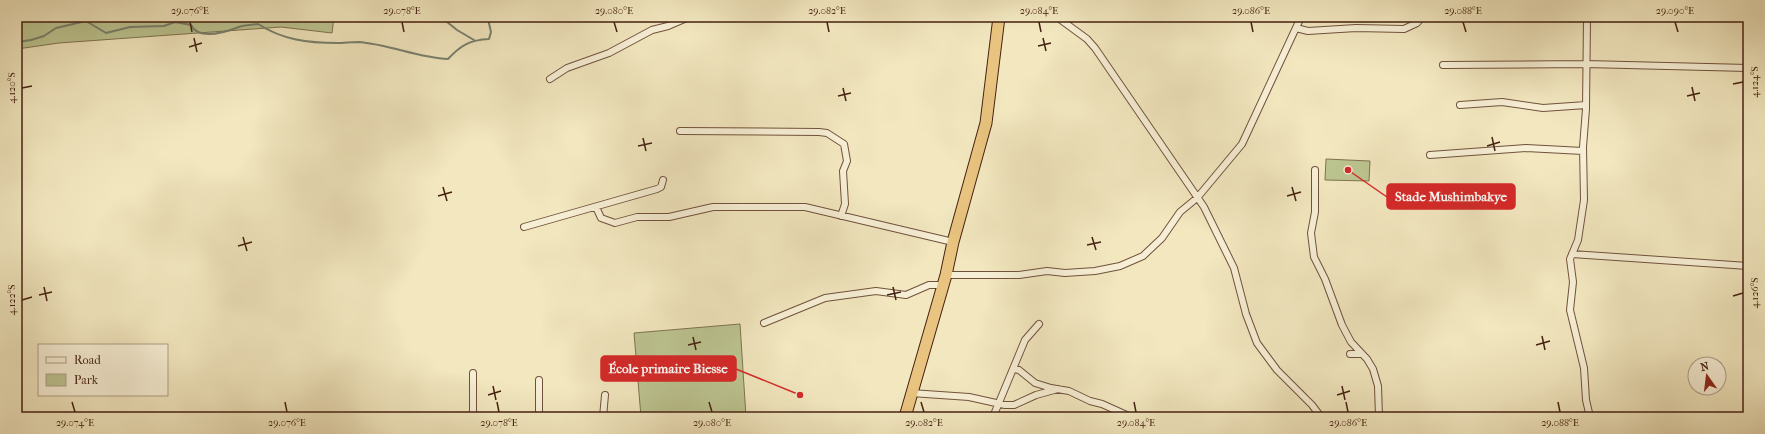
<svg xmlns="http://www.w3.org/2000/svg" width="1765" height="434" font-family="'IM FELL French Canon',serif">
<style>
.green{fill:#bcc591;stroke:#807351}
.lines{fill:none;stroke-linecap:round;stroke-linejoin:round}
.stream{stroke:#79816f;stroke-width:2}
.street-casing{stroke:#70523c;stroke-width:8}
.highway-casing{stroke:#442111;stroke-width:13}
.street{stroke:#f7efd5;stroke-width:6}
.highway{stroke:#e9c480;stroke-width:11}
.ticks{fill:none;stroke:#442111;stroke-width:1.5}
.leader{fill:none;stroke:#d62828;stroke-width:1.5}
.callout-dot{fill:#d62828;stroke:#f7efd5;stroke-width:1.5}
.callout{fill:#d62828;stroke:#d62828;stroke-width:1.5}
.callout-label{font-size:13px;text-anchor:middle;font-weight:bold;fill:#fff}
.neatline{fill:none;stroke:#442111;stroke-width:1.5}
.ticks-label{font-size:10px;text-anchor:middle;fill:#442111}
</style>
<rect width="100%" height="100%" fill="#f2e7bf"/>
<filter id="stains"><feTurbulence type="fractalNoise" baseFrequency=".005" numOctaves="4"/><feColorMatrix values="0 0 0 0 .2 0 0 0 0 .09 0 0 0 0 .02 0 0 0 .5 -.17"/></filter>
<radialGradient id="worn" r=".72"><stop offset=".6" stop-color="#630" stop-opacity="0"/><stop offset="1" stop-color="#630" stop-opacity=".3"/></radialGradient>
<path class="green" d="M17 17H334L332 33 281 27 59 43 17 49Z
M1326 159 1370 161 1369 181 1325 180Z
M740 324 746 417H641L634 333Z"/>
<g class="lines">
<path class="stream" d="M441 17 457 30 474 40
M17 42 31 40 44 36 56 28 86 21 106 33 130 27 164 26 175 22 191 25C199 41 226 32 239 27 244 25 252 25 258 24 283 40 308 43 337 43 344 43 351 42 358 42 389 44 418 58 448 59 461 45 470 40 489 39L491 32 488 19 490 17"/>
<g class="street-casing">
<path id="street" d="M1057 17 1087 39 1095 48 1204 207 1234 268 1246 314 1257 343 1277 370 1312 405 1321 417
M1587 17 1586 109 1583 147 1584 200 1578 240 1570 259 1573 282 1570 310 1584 368 1586 400 1590 417
M1296 28 1308 31 1356 28 1404 29 1417 23 1422 17
M1443 65 1586 64 1748 68
M550 79 567 68 609 53 652 30 668 26 689 17
M1460 105 1502 102 1543 108 1586 105
M680 131 819 132 827 133 844 144 847 161 843 171 845 204 841 216
M1430 155 1526 148 1583 151
M1315 170V212L1311 233 1314 257 1325 279 1342 325 1351 342 1367 359 1373 369 1378 386 1379 417
M596 207 601 218 615 223 637 217H669L713 207H805L953 242
M524 227 657 189 661 187 663 180
M1572 254 1748 266
M946 275H1019L1047 271 1065 273 1095 271 1120 266 1143 256 1162 238 1180 212 1197 198 1242 144 1301 17
M1747 293 1748 286
M764 323 825 298 876 291 906 295 929 285H943
M1350 354H1361
M1014 369 1019 370 1035 383 1051 388 1069 391 1090 401 1102 404 1131 417
M539 380V417
M911 393 969 397 1005 405H1014L1036 395 1058 389
M473 417V373
M603 417 605 395
M993 417 1025 340 1039 324"/>
</g>
<g class="highway-casing">
<path id="highway" d="M905 417 946 275 953 242 986 123 999 17"/>
</g>
<use href="#street" class="street"/>
<use href="#highway" class="highway"/>
</g>
<path class="ticks" d="M190 22 192 32M402 22 404 32M614 22 617 32M827 22 829 32M1039 22 1041 32M1251 22 1253 32M1463 22 1466 32M1675 22 1678 32M194 38 197 52M1043 38 1046 51M1038 46 1051 43M189 47 202 43M1733 84 1743 82M1692 87 1695 101M22 88 32 86M843 88 846 101M838 96 851 93M1687 96 1700 93M1492 137 1495 151M643 138 646 151M638 146 652 143M1487 146 1500 142M443 187 447 201M1292 187 1296 201M438 196 452 192M1287 196 1301 192M243 237 247 251M1092 237 1096 250M1087 245 1101 242M238 246 252 242M44 287 47 301M893 287 896 300M39 295 52 292M887 295 901 292M1733 296 1743 293M22 300 32 297M1542 336 1545 350M693 337 696 350M688 345 701 342M1536 345 1550 341M493 386 496 400M1342 386 1345 400M488 395 501 391M1337 395 1350 391M72 402 75 412M285 402 287 412M497 402 499 412M709 402 712 412M921 402 924 412M1134 402 1136 412M1346 402 1348 412M1558 402 1560 412"/>
<path class="leader" d="M1348 170L1387 197M800 395L736 369"/>
<g class="callout-dot">
<circle cx="1348" cy="170" r="4"/>
<circle cx="800" cy="395" r="4"/>
</g>
<g class="callout">
<rect x="1387" y="184" width="128" height="25" rx="4"/>
<rect x="601" y="356" width="135" height="25" rx="4"/>
</g>
<g class="callout-label">
<text x="1451" y="201">Stade Mushimbakye</text>
<text x="668" y="373">École primaire Biesse</text>
</g>
<rect width="1765" height="434" fill="none" stroke="#f2e7bf" stroke-width="44"/>
<rect x="38" y="344" width="130" height="52" fill="#f7efd5" stroke="#af9d87"/>
<rect x="46" y="357" width="20" height="6" fill="#f7efd5" stroke="#af9d87"/>
<text x="74" y="364" font-size="12" fill="#442111">Road</text>
<rect x="46" y="374" width="20" height="12" fill="#bcc591" stroke="#af9d87"/>
<text x="74" y="384" font-size="12" fill="#442111">Park</text>
<g transform="translate(1707 376) rotate(346)"><circle r="19" fill="#f7efd5" stroke="#af9d87"/>
<path d="M0-3L7 15L0 10L-7 15Z" fill="#8f2418"/>
<text y="-6" font-size="11" font-weight="bold" text-anchor="middle" fill="#442111">N</text>
</g>
<rect x="22" y="22" width="1721" height="390" class="neatline"/>
<g class="ticks-label">
<text x="190" y="14">29.076°E</text>
<text x="402" y="14">29.078°E</text>
<text x="614" y="14">29.080°E</text>
<text x="827" y="14">29.082°E</text>
<text x="1039" y="14">29.084°E</text>
<text x="1251" y="14">29.086°E</text>
<text x="1463" y="14">29.088°E</text>
<text x="1675" y="14">29.090°E</text>
<text transform="translate(1754 82) rotate(-90)" y="4">4.124°S</text>
<text transform="translate(11 88) rotate(-90)" y="4">4.120°S</text>
<text transform="translate(1754 293) rotate(-90)" y="4">4.126°S</text>
<text transform="translate(11 300) rotate(-90)" y="4">4.122°S</text>
<text x="75" y="426">29.074°E</text>
<text x="287" y="426">29.076°E</text>
<text x="499" y="426">29.078°E</text>
<text x="712" y="426">29.080°E</text>
<text x="924" y="426">29.082°E</text>
<text x="1136" y="426">29.084°E</text>
<text x="1348" y="426">29.086°E</text>
<text x="1560" y="426">29.088°E</text>
</g>
<rect width="100%" height="100%" filter="url(#stains)"/>
<rect width="100%" height="100%" fill="url(#worn)"/>
</svg>
